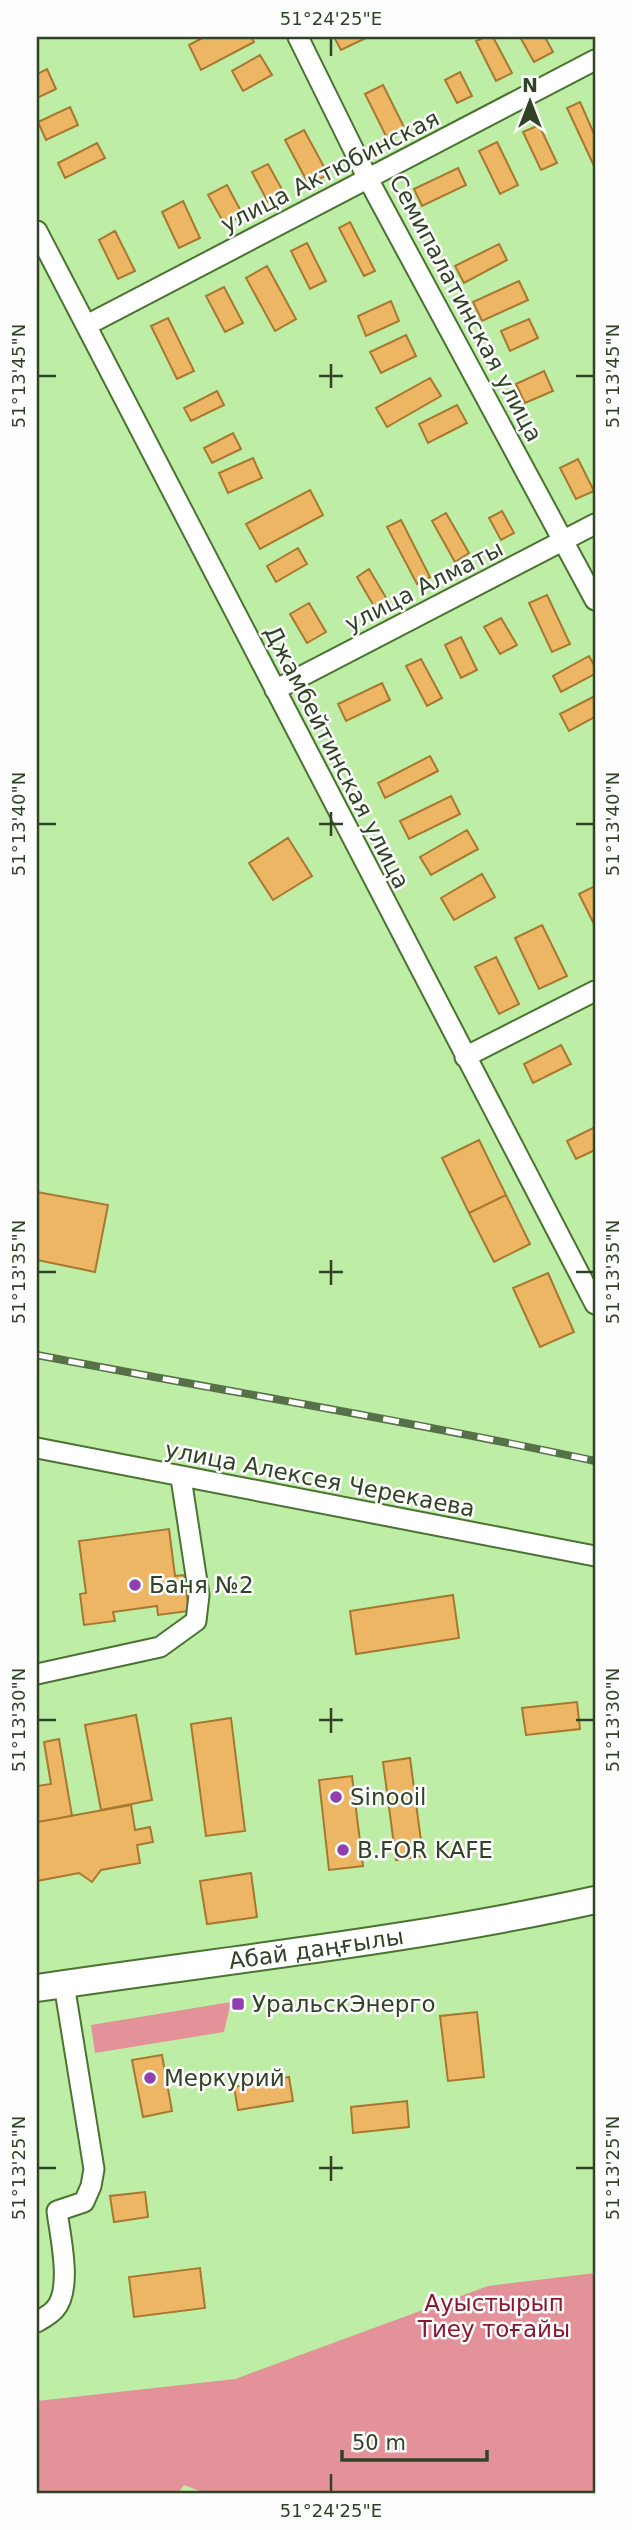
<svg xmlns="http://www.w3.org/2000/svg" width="632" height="2530" font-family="'DejaVu Sans',sans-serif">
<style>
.green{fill:#e29298}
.building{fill:#edb665;stroke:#a7782f;stroke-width:2}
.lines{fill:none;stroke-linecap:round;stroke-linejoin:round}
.minor-casing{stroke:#4a7331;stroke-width:23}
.major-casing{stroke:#4a7331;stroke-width:30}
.minor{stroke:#fff;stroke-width:19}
.major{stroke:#fff;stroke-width:26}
.rail-casing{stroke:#567048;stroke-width:8}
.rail{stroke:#fdfdfd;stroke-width:5;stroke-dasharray:16;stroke-linecap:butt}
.ticks{fill:none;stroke:#314327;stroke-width:2.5}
.poi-dot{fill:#8f3faf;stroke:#fdfdfd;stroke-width:2.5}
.labels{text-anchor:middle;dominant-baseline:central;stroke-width:5;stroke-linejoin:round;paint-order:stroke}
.street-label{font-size:23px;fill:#314327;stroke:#fdfdfd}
.poi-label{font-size:23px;fill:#314327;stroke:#fdfdfd;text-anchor:start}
.park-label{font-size:23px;fill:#8a1831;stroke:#fdfdfd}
.neatline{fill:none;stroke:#314327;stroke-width:2.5}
.ticks-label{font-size:18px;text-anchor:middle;fill:#314327}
</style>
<rect width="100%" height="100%" fill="#beeda5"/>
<path class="green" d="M231 2002 224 2032 95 2053 91 2025Z
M595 2273V2493H205L184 2485 178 2493H37V2401L235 2379 488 2286Z"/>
<path class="building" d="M204 37H251L254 42 201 70 189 45Z
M334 37H368L341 50Z
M485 37H493L512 73 496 81 476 41Z
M520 37H545L553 52 534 62Z
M260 55 272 75 243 91 232 71Z
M47 69 56 89 37 98V74Z
M460 72 472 96 457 103 445 80Z
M383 85 406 131 388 140 365 94Z
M580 102 595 136V168L567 108Z
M70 107 78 125 46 140 38 122Z
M539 125 557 163 541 170 523 132Z
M304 130 328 174 309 185 285 140Z
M497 142 518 185 500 194 479 151Z
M97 143 105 158 65 178 58 163Z
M268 164 284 193 268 202 252 172Z
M458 168 466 185 422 206 414 189Z
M227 185 243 215 225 225 208 195Z
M183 201 200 238 179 248 162 212Z
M350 222 375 271 364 276 339 228Z
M115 231 135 271 118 279 99 240Z
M307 243 326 281 310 289 291 251Z
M499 244 507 260 464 283 455 266Z
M267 266 296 319 275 331 246 278Z
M519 281 528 300 482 321 473 302Z
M224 287 243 323 225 332 206 296Z
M391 301 399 321 366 336 358 316Z
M168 318 194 371 177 379 151 326Z
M529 319 538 338 510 351 501 331Z
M406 335 416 356 381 373 370 352Z
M544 371 553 391 525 403 516 384Z
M430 378 441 396 387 427 376 408Z
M217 391 224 405 191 421 184 408Z
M457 405 467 423 428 443 419 424Z
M233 433 241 449 212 463 204 448Z
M253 458 262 478 228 493 219 473Z
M578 459 594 491 576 499 560 468Z
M310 490 323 515 260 549 246 524Z
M502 511 514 533 501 540 489 518Z
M446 513 469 553 455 562 432 521Z
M401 520 430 577 417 584 387 527Z
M298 548 307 564 276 582 267 566Z
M369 569 388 601 375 608 357 577Z
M547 595 570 644 552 652 529 603Z
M309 603 326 632 307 643 290 614Z
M501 618 517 645 500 654 484 627Z
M461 637 477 670 461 678 445 645Z
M589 656 595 667V674L561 692 553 676Z
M421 659 442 698 427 706 406 666Z
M382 683 390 700 346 721 338 704Z
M595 696V717L569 731 560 714Z
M430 756 438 771 385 798 378 783Z
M451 796 460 814 409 839 400 821Z
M467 830 478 849 431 875 420 857Z
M288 838 312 876 273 900 249 863Z
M482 874 495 897 454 920 441 898Z
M595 886V926L579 894Z
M542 925 567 976 539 989 515 938Z
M496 957 519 1004 499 1014 475 967Z
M561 1045 571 1064 533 1083 524 1064Z
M595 1127V1150L576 1159 567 1141Z
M479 1140 506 1195 469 1213 442 1158Z
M37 1192 108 1205 95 1272 37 1260Z
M506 1195 530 1244 494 1262 469 1213Z
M548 1273 574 1332 540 1347 513 1288Z
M169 1529 175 1576 184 1575 189 1611 158 1615 157 1606 113 1612 115 1621 84 1625 80 1594 86 1593 79 1541Z
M453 1595 459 1638 356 1654 350 1611Z
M577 1702 580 1729 526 1735 522 1708Z
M136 1715 152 1800 101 1810 85 1725Z
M231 1718 245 1831 206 1836 191 1724Z
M59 1739 72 1816 37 1822V1786L51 1784 44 1742Z
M410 1758 423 1856 396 1860 383 1762Z
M352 1776 363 1866 329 1870 319 1780Z
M131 1805 135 1830 150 1827 153 1842 137 1845 140 1863 101 1870 92 1882 79 1873 37 1881V1822Z
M251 1873 257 1917 207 1924 200 1881Z
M477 2012 484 2077 448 2081 440 2016Z
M162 2055 172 2111 143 2117 132 2060Z
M289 2077 293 2101 238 2110 234 2087Z
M407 2101 409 2127 353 2133 351 2107Z
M145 2192 148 2217 114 2222 110 2196Z
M200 2268 205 2308 134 2317 129 2277Z"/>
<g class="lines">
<g class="minor-casing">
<path id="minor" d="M298 37 368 179 595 600
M37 231 595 1304
M87 325 595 60
M275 690 595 524
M465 1057 595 991
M37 1448 595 1556
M37 1674 160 1647 196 1621 199 1595 181 1478
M37 2322C42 2319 51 2314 55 2309 73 2289 60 2236 57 2211L84 2202 91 2186 94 2169 64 1984"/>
</g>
<g class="major-casing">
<g id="major">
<path id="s1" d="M37 1988C223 1960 411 1941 595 1900"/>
</g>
</g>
<use href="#minor" class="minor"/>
<use href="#major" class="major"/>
<g class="rail-casing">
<path id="rail" d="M37 1355C223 1391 410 1421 595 1461"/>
</g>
<use href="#rail" class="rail"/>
</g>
<path class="ticks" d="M331 38V56M331 364V388M38 376H56M319 376H343M576 376H594M331 812V836M38 824H56M319 824H343M576 824H594M331 1260V1285M38 1272H56M319 1272H343M576 1272H594M331 1708V1733M38 1720H56M319 1720H343M576 1720H594M331 2156V2181M38 2168H56M319 2168H343M576 2168H594M331 2474V2492"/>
<g class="poi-dot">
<circle cx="135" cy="1585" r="7"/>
<circle cx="336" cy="1797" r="7"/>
<circle cx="343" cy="1850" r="7"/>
<rect x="231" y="1997" width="14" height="14" rx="3.5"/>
<circle cx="150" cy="2078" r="7"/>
</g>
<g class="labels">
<g class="street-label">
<text transform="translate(330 171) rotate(-27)">улица Актюбинская</text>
<text transform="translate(466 308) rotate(62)">Семипалатинская улица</text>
<text transform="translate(424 586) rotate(-27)">улица Алматы</text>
<text transform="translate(337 757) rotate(63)">Джамбейтинская улица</text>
<text transform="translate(320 1479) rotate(11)">улица Алексея Черекаева</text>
<text stroke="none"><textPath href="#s1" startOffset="282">Абай даңғылы</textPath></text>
</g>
<g class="poi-label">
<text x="149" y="1585">Баня №2</text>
<text x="350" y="1797">Sinooil</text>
<text x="357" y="1850">B.FOR KAFE</text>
<text x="252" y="2004">УральскЭнерго</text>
<text x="164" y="2078">Меркурий</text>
</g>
<g class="park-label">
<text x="494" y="2303">Ауыстырып<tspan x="494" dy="26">Тиеу тоғайы</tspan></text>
</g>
</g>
<rect width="632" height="2530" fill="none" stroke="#fdfdfd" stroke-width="77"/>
<g transform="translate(530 102)" stroke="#fdfdfd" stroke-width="5" paint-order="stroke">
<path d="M0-5L12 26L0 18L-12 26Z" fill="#314327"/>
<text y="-10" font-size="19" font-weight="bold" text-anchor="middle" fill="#314327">N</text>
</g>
<path d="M342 2450v10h145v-10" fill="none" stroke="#314327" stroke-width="3.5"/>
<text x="352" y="2450" font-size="21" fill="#314327" stroke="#fdfdfd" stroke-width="5" paint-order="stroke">50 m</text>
<rect x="38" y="38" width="556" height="2454" class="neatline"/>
<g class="ticks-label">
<text x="331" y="25">51°24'25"E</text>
<text transform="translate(19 376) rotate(-90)" y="6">51°13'45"N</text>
<text transform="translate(613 376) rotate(-90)" y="6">51°13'45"N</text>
<text transform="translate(19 824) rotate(-90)" y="6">51°13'40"N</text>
<text transform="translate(613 824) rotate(-90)" y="6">51°13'40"N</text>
<text transform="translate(19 1272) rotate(-90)" y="6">51°13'35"N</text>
<text transform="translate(613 1272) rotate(-90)" y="6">51°13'35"N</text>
<text transform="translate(19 1720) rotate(-90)" y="6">51°13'30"N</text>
<text transform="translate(613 1720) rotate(-90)" y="6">51°13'30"N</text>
<text transform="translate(19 2168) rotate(-90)" y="6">51°13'25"N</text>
<text transform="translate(613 2168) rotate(-90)" y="6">51°13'25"N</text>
<text x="331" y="2517">51°24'25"E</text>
</g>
</svg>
